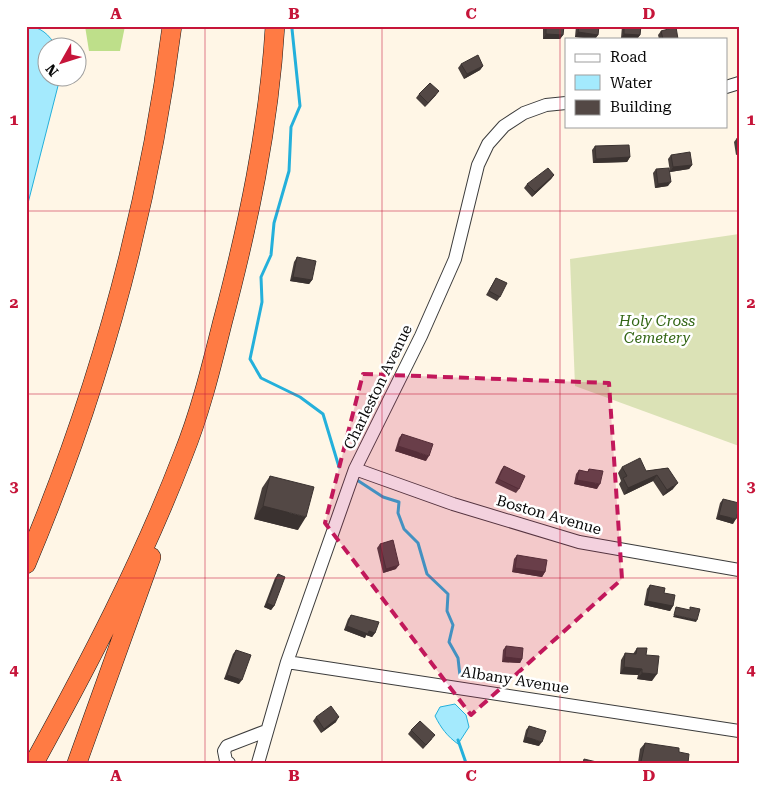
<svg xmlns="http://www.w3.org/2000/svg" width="765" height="789" font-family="'Roboto Serif',serif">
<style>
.forest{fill:#bedf8a}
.cemetery{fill:#dbe2b6}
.water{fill:#a4eafd;stroke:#24b0db}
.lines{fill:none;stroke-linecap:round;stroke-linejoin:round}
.stream{stroke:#24b0db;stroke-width:3}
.minor-casing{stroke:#3c3c3c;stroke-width:14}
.highway-casing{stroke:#1a1a1a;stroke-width:20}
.minor{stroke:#fff;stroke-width:12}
.highway{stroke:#ff7b44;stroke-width:19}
.wall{fill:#473e3b}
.shaded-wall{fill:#3a3230}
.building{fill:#534845;stroke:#3a3230}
.marked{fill:#c2185b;fill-opacity:0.2;stroke:#c2185b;stroke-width:4;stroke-dasharray:10 6;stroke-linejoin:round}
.grid{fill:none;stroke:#c6153a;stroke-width:1;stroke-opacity:0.55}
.labels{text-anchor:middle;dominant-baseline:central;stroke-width:5;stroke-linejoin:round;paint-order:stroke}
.park-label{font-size:15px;font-style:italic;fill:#336615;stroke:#fff}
.street-label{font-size:15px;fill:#090909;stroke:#fff}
.neatline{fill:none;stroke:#c6153a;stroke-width:2}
.grid-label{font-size:16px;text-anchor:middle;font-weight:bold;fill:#c6153a}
</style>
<rect width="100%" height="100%" fill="#fff6e6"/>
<path class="forest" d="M85 26H125L120 51H89Z"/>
<path class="cemetery" d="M739 234V446L575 386 570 259Z"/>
<path class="water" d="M26 26C40 26 50 35 56 47L48 48V78H60L26 211Z
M455 704 466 715 469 727 458 744C447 736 441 728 435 716L440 707Z"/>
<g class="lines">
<path class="stream" d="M294 26 292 29 300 106 291 127 289 171 274 223 271 255 261 277 262 302 250 359 261 378 300 397 323 414 339 467
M357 480 383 497 399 502 398 513 404 529 418 543 427 574 448 594 447 611 453 625 449 642 458 658 460 676
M458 740 466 763"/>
<g class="minor-casing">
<path id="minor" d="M726 87 739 83
M355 469 453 504 579 542 739 570
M287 662 739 731
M229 763 226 761 224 751 227 746 266 731
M258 763 287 662 355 469 421 336 455 259 478 165 488 144 504 126 524 113 546 105 566 103"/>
</g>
<g class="highway-casing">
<path id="highway" d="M26 564C100 389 148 214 172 26
M34 763C89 663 142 562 183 455 200 413 211 368 222 324 248 226 269 127 275 26
M77 763 151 557"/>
</g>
<use href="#minor" class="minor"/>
<use href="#highway" class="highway"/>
</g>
<path class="wall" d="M543 26H564L563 35 560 39H543Z
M576 26H599L598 35 595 39 575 37Z
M622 26H641L640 35 637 39 621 38Z
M661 31 678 39H659L658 35Z
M461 64 483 66 480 70 464 79 458 68Z
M419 94 436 95 425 107 416 98Z
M739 137V154L736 155 734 142 737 138Z
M595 146 630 157 627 162 593 163 592 150Z
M671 155 692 165 689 169 670 172 668 159Z
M656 169 668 186 655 188 653 173Z
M554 175 551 179 532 197 524 188 527 184Z
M297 257 312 280 309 284 290 281 294 262Z
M496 278 500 297 497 301 486 295Z
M402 434 426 461 395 451 399 438Z
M504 466 519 489 516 493 495 483 501 470Z
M622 467 646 471 668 468 673 489 663 496 653 481 624 495 619 484 621 481 618 473Z
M589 469 597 489 574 484 576 474 579 470 587 472Z
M270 476 298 530 254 519 262 488Z
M723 499 733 524 716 519 720 503Z
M380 544 396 569 383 573 377 548Z
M517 555 545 572 542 577 512 572 514 559Z
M278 574 274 606 271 610 264 607 275 578Z
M650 585 664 593 673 606 670 611 644 605 647 589Z
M351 615 375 633 372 637 366 635 365 638 344 630 348 619Z
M506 646 522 659 520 663 502 662 503 650Z
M637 648 646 655 652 681 637 679 638 675 620 674 621 660 625 653 633 654Z
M236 650 239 684 224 679 233 654Z
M316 717 336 722 321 733 313 721Z
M529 726 539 746 523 742 526 730Z
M411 730 432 739 423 749 408 734Z
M645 743 679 752 688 763H638L640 749Z"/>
<path class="shaded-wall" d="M578 32 598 35 595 39 575 37Z
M546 34 563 35 560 39H543Z
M624 34 640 35 637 39 621 38Z
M483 66 480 70 464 79 467 74Z
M439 91 436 95 425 107 428 103Z
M630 157 627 162 593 163 596 159Z
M692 165 689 169 670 172 673 167Z
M554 175 551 179 532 197 535 192Z
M671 182 668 186 655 188 658 184Z
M293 277 312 280 309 284 290 281Z
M398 446 429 456 426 461 395 451Z
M657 475 653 481 624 495 628 488Z
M577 480 600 484 597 489 574 484Z
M678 483 673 489 663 496 667 490Z
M263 506 306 517 298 530 254 519Z
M719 515 736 519 733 524 716 519Z
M399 565 396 569 383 573 386 569Z
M515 568 545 572 542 577 512 572Z
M647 601 673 606 670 611 644 605Z
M267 603 274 606 271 610 264 607Z
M674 615 697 620 696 622 673 617Z
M347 626 369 631 375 633 372 637 366 635 365 638 344 630Z
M505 657 522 659 520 663 502 662Z
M624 667 642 669 638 675 620 674Z
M642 673 657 674 652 681 637 679Z
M227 675 242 680 239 684 224 679Z
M339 717 336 722 321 733 324 729Z
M526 737 542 742 539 746 523 742Z"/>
<path class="building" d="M546 26H564L563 35 546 34Z
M579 26H599L598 35 578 32Z
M624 26H641L640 35 624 34Z
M676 27 678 39H663L661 31Z
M478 55 483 66 467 74 461 64Z
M430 83 439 91 428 103 419 94Z
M739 137V149L737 138Z
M629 145 630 157 596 159 595 146Z
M690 152 692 165 673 167 671 155Z
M548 168 554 175 535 192 527 184Z
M669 168 671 182 658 184 656 169Z
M297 257 316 261 312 280 293 277Z
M496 278 507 283 500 297 489 291Z
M402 434 433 444 429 456 398 446Z
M640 458 646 471 668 468 678 483 667 490 657 475 628 488 623 478 627 476 622 467Z
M504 466 525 476 519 489 498 479Z
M589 469 603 471 600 484 577 480 579 470 588 472Z
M270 476 314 487 306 517 263 506Z
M723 499 739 503V508L736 519 719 515Z
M393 540 399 565 386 569 380 544Z
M517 555 547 560 545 572 515 568Z
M278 574 285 577 274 606 267 603Z
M650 585 665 588 664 593 675 595 673 606 647 601Z
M676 607 690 610V607L700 609 697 620 674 615Z
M351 615 379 622 375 633 369 631 368 634 347 626Z
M506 646 523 648 522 659 505 657Z
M637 648H647L646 655 659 656 657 674 642 673V669L624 667 625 653 636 654Z
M236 650 251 655 242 680 227 675Z
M331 706 339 717 324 729 316 717Z
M420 721 435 735 426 745 411 730Z
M529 726 546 731 542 742 526 737Z
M645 743 679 748V752L689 754 688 763 641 762Z
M584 759 601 763H583Z"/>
<path class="marked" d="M363 374 609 383 622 579 471 715 325 523Z"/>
<path class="grid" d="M205 26V763M382 26V763M560 26V763M26 211H739M26 394H739M26 578H739"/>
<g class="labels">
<g class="park-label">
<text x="657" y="321">Holy Cross<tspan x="657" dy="17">Cemetery</tspan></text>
</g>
<g class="street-label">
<text transform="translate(378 387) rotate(-64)">Charleston Avenue</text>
<text transform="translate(549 515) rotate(16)">Boston Avenue</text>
<text transform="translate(515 680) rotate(9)">Albany Avenue</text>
</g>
</g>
<rect width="765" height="789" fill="none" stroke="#ffffff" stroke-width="55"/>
<rect x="565" y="38" width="162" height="90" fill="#ffffff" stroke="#9d9d9d"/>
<rect x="575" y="54" width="25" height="8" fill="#ffffff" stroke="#9d9d9d"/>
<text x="610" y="62" font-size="15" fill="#090909">Road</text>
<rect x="575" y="75" width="25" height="15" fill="#a4eafd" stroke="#9d9d9d"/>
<text x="610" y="88" font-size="15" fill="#090909">Water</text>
<rect x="575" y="100" width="25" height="15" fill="#534845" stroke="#9d9d9d"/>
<text x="610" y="112" font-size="15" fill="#090909">Building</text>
<g transform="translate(62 62) rotate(231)"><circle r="24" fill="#ffffff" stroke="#9d9d9d"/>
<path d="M0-4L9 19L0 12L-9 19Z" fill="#c6153a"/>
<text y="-8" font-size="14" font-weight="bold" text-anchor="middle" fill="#090909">N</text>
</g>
<rect x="28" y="28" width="710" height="734" class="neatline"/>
<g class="grid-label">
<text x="116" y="19">A</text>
<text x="294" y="19">B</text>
<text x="471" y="19">C</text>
<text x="649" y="19">D</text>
<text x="14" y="125">1</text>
<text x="751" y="125">1</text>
<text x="14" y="308">2</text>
<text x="751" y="308">2</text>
<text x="14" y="492">3</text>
<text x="751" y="492">3</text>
<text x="14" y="675">4</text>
<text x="751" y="675">4</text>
<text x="116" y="781">A</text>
<text x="294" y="781">B</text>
<text x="471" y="781">C</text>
<text x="649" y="781">D</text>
</g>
</svg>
